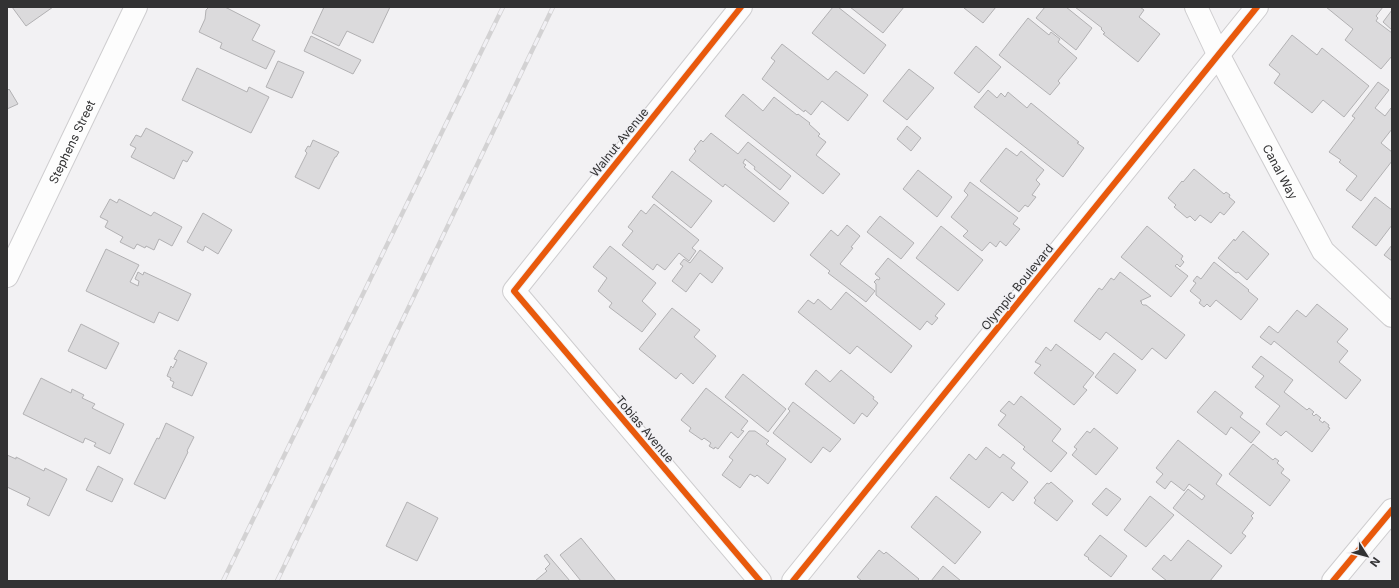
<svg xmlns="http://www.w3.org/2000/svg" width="1399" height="588" font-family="Inter,sans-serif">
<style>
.building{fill:#dbdadc;stroke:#b2b1b3}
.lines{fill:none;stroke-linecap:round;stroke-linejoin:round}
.minor-casing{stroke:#cecdcf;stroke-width:24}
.tertiary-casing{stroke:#cecdcf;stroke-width:24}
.minor{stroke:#fdfdfd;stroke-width:22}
.tertiary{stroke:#fdfdfd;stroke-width:22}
.rail-casing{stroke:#d3d2d3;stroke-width:4.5}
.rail{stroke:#f1f0f4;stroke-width:3;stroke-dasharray:9;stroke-linecap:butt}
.cycleway-casing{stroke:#f1f0f4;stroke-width:8}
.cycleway{stroke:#e8590c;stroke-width:6}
.labels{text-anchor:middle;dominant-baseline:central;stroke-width:3;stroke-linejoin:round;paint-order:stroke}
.street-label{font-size:12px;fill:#323233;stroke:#f1f0f4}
</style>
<rect width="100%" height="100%" fill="#f2f1f3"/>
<path class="building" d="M12 7H53L26 26Z
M209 7H225L260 25 252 40 275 51 266 69 220 48 222 43 199 32 205 19 206 10Z
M324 7H390L373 43 347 31 339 46 312 33Z
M833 7H838L886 45 864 74 812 33Z
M850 7H904L883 33Z
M965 7H996L983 23 964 8Z
M1045 7H1066L1092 28 1076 50 1036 18Z
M1075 7H1140L1144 10 1139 17 1160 34 1138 62 1103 34 1105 33 1101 29 1102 28Z
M1326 7H1383L1376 16 1378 18 1376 21 1392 33V56L1381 69 1345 40 1353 29Z
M1392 10V30L1383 22Z
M1028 18 1049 35 1051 32 1060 39 1058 42 1077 58 1058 81 1060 83 1050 95 999 55Z
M1292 35 1317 55 1322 48 1369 86 1344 117 1323 100 1312 113 1274 83 1280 74 1269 65Z
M311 36 361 60 353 74 304 51Z
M782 44 828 80 836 71 868 95 848 121 822 101 811 115 805 110 804 112 762 79 775 61 771 58Z
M976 46 1001 67 979 93 954 73Z
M278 61 304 72 292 98 266 87Z
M197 68 247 92 249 87 269 97 251 133 182 100Z
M909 69 934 88 907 120 883 101Z
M1378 82 1389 90 1375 108 1385 116 1391 108 1392 109V129L1381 143 1392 152V161L1361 201 1346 190 1357 176 1339 162 1341 160 1329 152 1355 118 1352 116Z
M9 89 18 104 7 109V91Z
M988 90 997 98 1001 93 1005 97 1008 92 1027 108 1031 103 1079 142 1077 143 1084 148 1063 177 974 107Z
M743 94 763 111 774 97 797 115 798 114 810 123 809 124 820 134 818 136 826 142 816 155 840 174 823 194 725 116Z
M907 126 921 138 911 151 897 139Z
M146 128 193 152 187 162 183 160 174 179 131 157 136 148 130 145 136 135 141 137Z
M711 133 738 154 748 142 791 176 780 190 754 169 755 167 745 159 743 163 746 165 744 167 789 203 774 222 725 184 723 187 689 160 696 151 694 149 701 140 703 142Z
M313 140 339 152 336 157H335L319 189 295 177 307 153 305 151 308 146 310 147Z
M1006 148 1017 156 1021 151 1044 170 1036 180 1040 184 1032 195 1036 197 1028 207 1025 205 1019 212 980 181Z
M1194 169 1224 194 1226 192 1230 195 1229 197 1235 202 1224 215 1220 212 1211 223 1200 215 1195 221 1190 216 1187 218 1174 207 1176 205 1168 198 1182 181 1183 182Z
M918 170 952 197 937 217 903 189Z
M672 171 712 201 691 228 652 197Z
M970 182 1018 218 1013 224 1020 229 1006 246 1000 241 996 247 990 242 982 251 963 236 968 231 951 217 968 195 964 191Z
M1375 197 1392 210V225L1376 246 1352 227Z
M110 199 117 203 119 199 151 216 154 212 182 227 172 246 159 239 154 250 146 246 145 248 137 244 134 249 120 242 123 237 105 227 108 221 100 217Z
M654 204 699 240 692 248 696 251 689 261 679 253 665 270 657 264 653 270 622 245 633 231 628 227 641 210 646 214Z
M203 213 232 230 218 254 205 246 203 251 187 242Z
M880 216 914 243 901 259 867 232Z
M847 225 860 236 851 247 853 248 840 264 875 291 866 302 828 273 830 271 810 255 831 230 838 236Z
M941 226 983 260 958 291 916 258Z
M1147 226 1183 256 1181 259 1184 262 1180 267 1177 264 1175 266 1188 276 1171 297 1121 257Z
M1243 231 1269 254 1247 280 1238 272 1236 273 1218 258 1234 239 1235 241Z
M1392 245V261L1384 255Z
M610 246 656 283 642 301 656 314 642 332 609 307 612 303 598 291 607 278 593 267Z
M106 249 139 265 130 282 138 286 139 281 135 279 138 272 143 275 144 272 191 294 178 321 159 312 154 323 86 291Z
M700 250 723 268 712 283 700 273 686 292 672 281 683 266 680 264 684 259 690 263Z
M888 258 945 304 935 316 938 318 932 325 927 321 920 330 876 295V284L874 282 877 279 879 280 880 278 875 274Z
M1214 262 1249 290 1248 291 1258 299 1241 320 1216 300 1210 307 1207 304 1204 307 1199 303 1201 300 1190 291 1196 283 1193 281 1197 276 1201 279Z
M1120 272 1151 296 1140 301 1142 302 1141 303 1143 305H1146L1185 335 1166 359 1152 348 1142 360 1106 332 1100 340 1074 321 1099 288 1102 290 1111 278 1114 280Z
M846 292 912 346 891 373 857 346 850 354 798 312 808 300 814 304 818 299 831 310Z
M1317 304 1348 329 1337 342 1348 351 1339 362 1361 380 1346 399 1274 341 1271 345 1260 337 1269 326 1278 333 1297 310 1306 317Z
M672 308 700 330 694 337 716 356 693 384 681 373 676 379 639 349Z
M81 324 119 343 106 369 68 351Z
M1056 344 1094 373 1083 387 1087 390 1074 405 1034 373 1041 365 1035 362 1046 347 1051 351Z
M179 350 207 363 192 396 172 387 174 382 170 380 171 378 167 376 171 366 173 368 177 360 174 359Z
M1114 353 1136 370 1117 394 1095 377Z
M1261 356 1293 380 1284 392 1307 410 1309 408 1314 412 1312 414 1314 416 1316 414 1321 418 1319 420 1323 423 1324 421 1329 425 1328 427 1330 428 1312 452 1286 431 1281 436 1266 424 1280 406 1255 387 1264 376 1252 367Z
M816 370 830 382 841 370 874 397 873 399 878 403 867 417 862 413 854 424 805 384Z
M743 374 786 409 768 432 725 397Z
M41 378 71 393 72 389 84 395 82 398 95 404 92 408 124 424 110 454 94 446 96 443 85 438 83 443 23 414Z
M706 388 748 421 741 430 744 431 738 438 731 432 718 449 715 447 714 449 709 446 711 443 704 438 702 440 689 431 691 428 681 420Z
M1215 391 1243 413 1240 417 1260 432 1251 443 1231 427 1226 435 1197 412Z
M1021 396 1061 429 1052 441 1067 453 1051 472 1023 449 1025 447 998 425 1006 415 1000 411 1009 401 1014 405Z
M793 402 841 439 830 452 823 447 811 463 773 433 790 411 788 409Z
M166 423 194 437 187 451 188 452 165 499 134 484 157 438 159 439Z
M1094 428 1118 448 1096 475 1072 455 1077 449 1074 447 1087 431 1090 433Z
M749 431H755L769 441 766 444 786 459 768 484 757 475 755 477 750 474 740 488 722 475 733 460 729 457Z
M1178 440 1222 475 1216 484 1254 513 1251 516 1253 518 1242 533 1246 536 1231 554 1173 508 1188 489 1202 500 1205 496 1189 484 1184 491 1171 481 1165 489 1156 482 1163 474 1156 468Z
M1253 444 1273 460 1275 458 1279 461 1277 463 1284 469 1281 473 1290 480 1270 506 1229 474Z
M986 447 1000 458 1003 454 1015 463 1011 468 1028 482 1013 501 1002 492 989 508 950 478 969 454 976 460Z
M7 455 16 459V457L44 471 45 468 67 479 49 516 27 505 30 498 7 487Z
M98 466 123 479 112 502 86 490Z
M1051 482 1073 501 1057 521 1034 503 1036 500 1034 498 1047 483 1049 484Z
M1106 488 1121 499 1107 516 1092 504Z
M936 496 981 532 955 564 911 527Z
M1150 496 1174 515 1146 547 1124 530Z
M407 502 438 518 417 561 386 546Z
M1100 535 1127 556 1111 577 1088 559 1089 558 1084 555Z
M581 538 616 581H581L560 555Z
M1188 540 1222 566 1210 581H1167L1152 569 1164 555 1171 561Z
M879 550 884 554 886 552 919 579 917 581H862L857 577Z
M547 554 570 581H535L547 571 545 569 550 564 544 556Z
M943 566 961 581H931Z"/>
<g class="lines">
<g class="minor-casing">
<g id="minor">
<path d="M741 7 514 291 760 581"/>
<path id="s1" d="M1196 7 1219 56 1323 251 1392 316"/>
<path id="s2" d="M7 276 136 7"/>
<path d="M793 581 1257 7"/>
</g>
</g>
<g class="tertiary-casing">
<path id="tertiary" d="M1333 581 1392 510"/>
</g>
<use href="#minor" class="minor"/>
<use href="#tertiary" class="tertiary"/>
<g class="rail-casing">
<path id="rail" d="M223 581 503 7
M277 581 553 7"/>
</g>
<use href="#rail" class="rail"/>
<g class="cycleway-casing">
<path id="cycleway" d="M741 7 514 291 760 581
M793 581 1257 7
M1333 581 1392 510"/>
</g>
<use href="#cycleway" class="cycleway"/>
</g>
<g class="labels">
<g class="street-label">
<text stroke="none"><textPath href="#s2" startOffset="149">Stephens Street</textPath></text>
<text transform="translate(619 142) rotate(-51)">Walnut Avenue</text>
<text stroke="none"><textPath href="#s1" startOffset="185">Canal Way</textPath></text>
<text transform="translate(1017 287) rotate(-51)">Olympic Boulevard</text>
<text transform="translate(645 429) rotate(50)">Tobias Avenue</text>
</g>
</g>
<rect width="1399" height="588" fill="none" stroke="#323233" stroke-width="16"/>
<g transform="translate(1367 556) rotate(126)" stroke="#f1f0f4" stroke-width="3" paint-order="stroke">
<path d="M0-3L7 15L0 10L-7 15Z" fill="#323233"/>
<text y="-6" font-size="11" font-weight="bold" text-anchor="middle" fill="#323233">N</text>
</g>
</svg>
